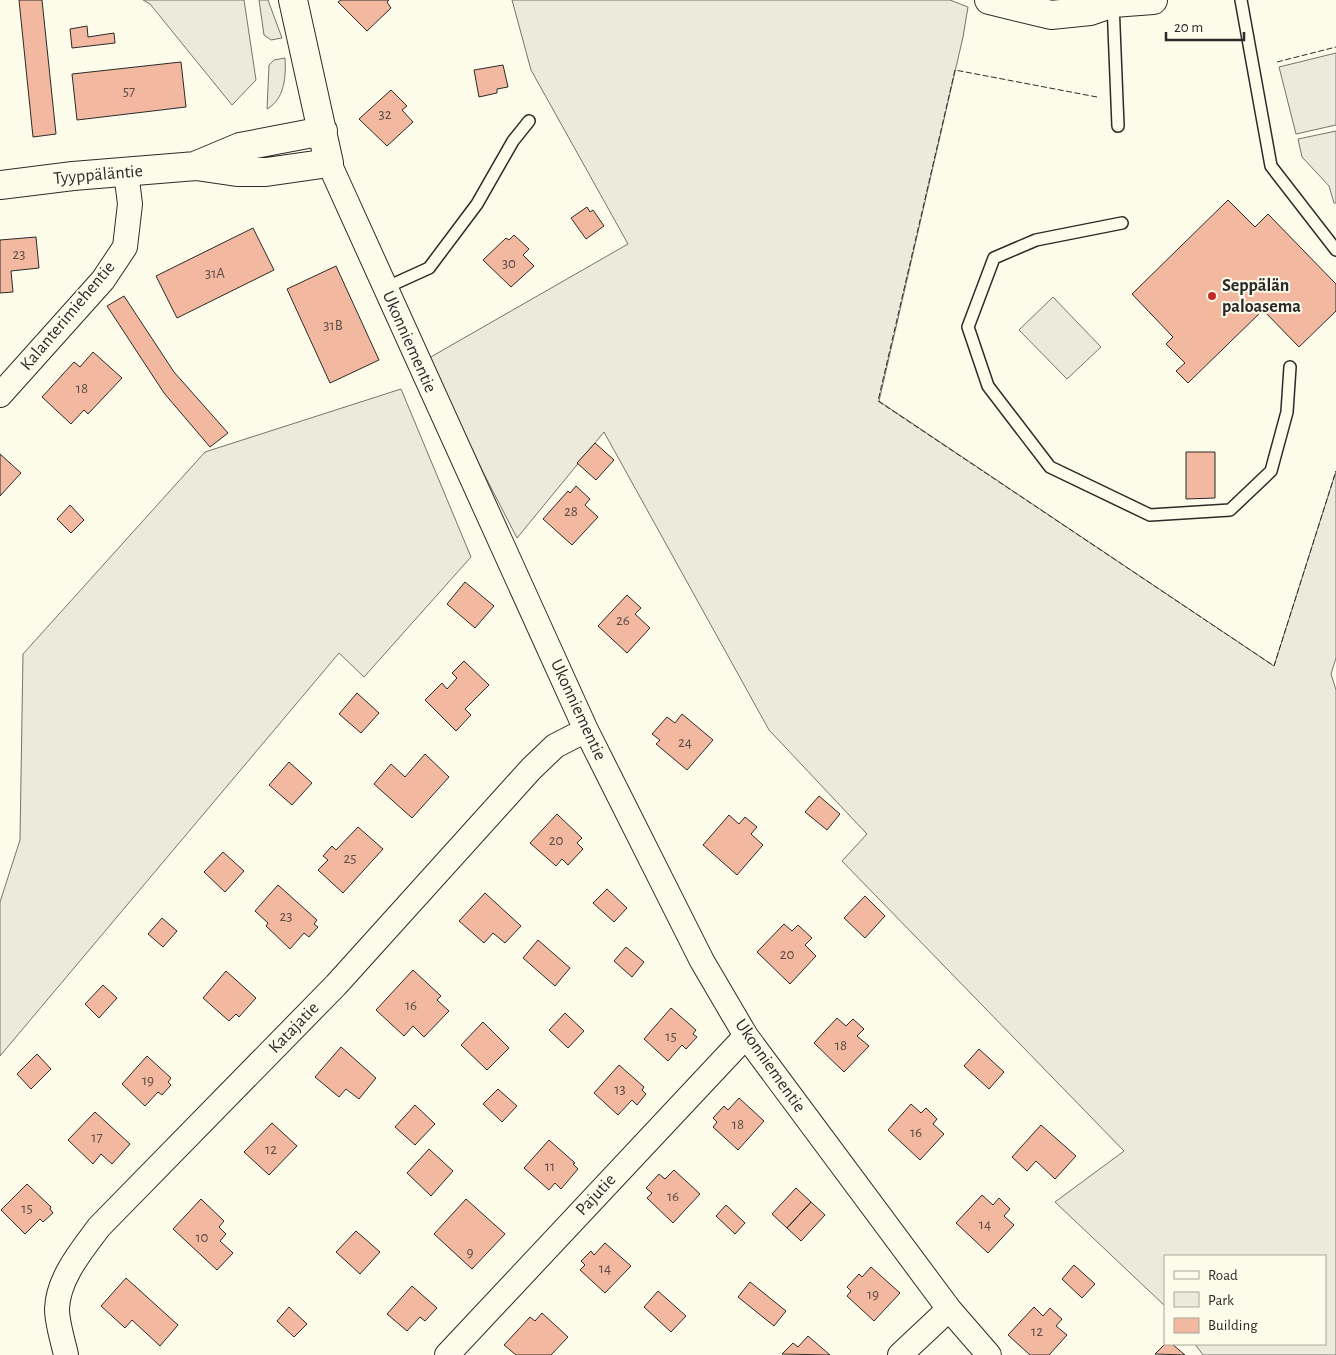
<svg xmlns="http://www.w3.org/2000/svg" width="1336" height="1355" font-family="'Alegreya Sans',sans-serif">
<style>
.green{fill:#ecebdb;stroke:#74746e}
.parking{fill:#eceadb;stroke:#74746e}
.building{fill:#f2b8a0;stroke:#2b2b2b}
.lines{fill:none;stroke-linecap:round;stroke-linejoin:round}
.service-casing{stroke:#2b2b2b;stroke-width:14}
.minor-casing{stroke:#2b2b2b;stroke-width:26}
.tertiary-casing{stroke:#2b2b2b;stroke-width:30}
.secondary-casing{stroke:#2b2b2b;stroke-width:30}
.service{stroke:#fdfbea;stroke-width:11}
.minor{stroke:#fdfbea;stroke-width:24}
.tertiary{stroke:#fdfbea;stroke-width:28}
.secondary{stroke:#fdfbea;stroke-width:28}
.fence{stroke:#2b2b2b;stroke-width:1;stroke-dasharray:6 2.5;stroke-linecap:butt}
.poi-dot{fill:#c62828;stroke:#fdfbea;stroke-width:2}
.labels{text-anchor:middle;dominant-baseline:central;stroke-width:4;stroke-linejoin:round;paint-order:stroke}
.number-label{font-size:15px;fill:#5d4e48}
.street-label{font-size:18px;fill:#2b2b2b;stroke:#fdfbea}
.poi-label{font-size:18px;font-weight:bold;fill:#2b2b2b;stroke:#fdfbea;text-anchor:start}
</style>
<rect width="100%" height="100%" fill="#fdfbea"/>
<path class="green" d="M143 0H244L256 80 232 105 150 4Z
M259 0H268L282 38 271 40 264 35Z
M512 0H950L968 7 963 37 879 401 1274 666 1336 471V658L1331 674 1336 690V1355H1203L1195 1344H1325V1256H1165V1306L1055 1202 1124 1151 842 861 867 834 769 730 604 432 517 538 483 472 429 358 628 244 531 70Z
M285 58C286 76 285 99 267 109L269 65 274 60Z
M1053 297 1101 347 1067 379 1019 330Z
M401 389 471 557 364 677 339 653 0 1056V902L20 840 23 654 205 452Z"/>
<path class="parking" d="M1336 53V125L1296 134 1279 67Z
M1336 131V203H1334L1329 186 1302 157 1298 139Z"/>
<path class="building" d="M19 0H42L56 134 33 137Z
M341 0H389L387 2 391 8 367 31 338 2Z
M87 26 88 37 114 33 115 43 72 48 70 29Z
M181 62 186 107 77 120 72 74Z
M503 65 508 87 497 89V93L479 97 474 70Z
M391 90 407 106 402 110 413 122 387 146 359 119Z
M1228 200 1255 227 1268 214 1336 284V311L1299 347 1263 310 1188 383 1176 371 1185 363 1166 344 1173 337 1132 294Z
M587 207 590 212 593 210 604 226 586 239 571 218Z
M253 228 274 270 177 318 156 276Z
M514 235 529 249 523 255 534 266 511 287 483 260 506 238 509 240Z
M36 237 39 268 11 271 13 292 0 293V240Z
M336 266 379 360 330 383 287 289Z
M124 296 174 372 228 433 210 447 164 393 107 306Z
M93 352 122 378 88 414 84 410 71 424 42 397 74 362 80 367Z
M595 443 614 460 596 480 577 463Z
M1186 452H1215V498L1186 499Z
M0 454 21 473 0 496Z
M576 486 590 499 585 505 598 517 572 545 543 519 568 491 570 493Z
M70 505 84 520 71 533 57 519Z
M465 582 494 606 475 628 447 604Z
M627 595 641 608 635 614 650 628 627 653 598 626Z
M464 661 489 685 465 709 471 715 456 731 425 700 442 683 447 689 457 678 452 673Z
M357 693 379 713 361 733 339 714Z
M682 714 713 740 687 770 656 744 660 740 652 734 667 717 675 723Z
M425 754 449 777 412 818 374 784 391 764 405 777Z
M289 762 312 783 292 805 269 785Z
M819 796 840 814 827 830 805 812Z
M557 814 582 838 577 843 583 849 568 865 562 859 556 866 530 843Z
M729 815 739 824 745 817 757 827 751 834 763 845 737 875 703 845Z
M358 827 383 849 343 893 318 870 328 860 323 856 332 846 336 850Z
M223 852 244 871 225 892 204 872Z
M278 885 317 920 314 924 318 927 309 937 304 933 290 949 266 926 268 923 255 911Z
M607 889 627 908 614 922 593 903Z
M485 893 521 926 505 943 493 933 484 943 459 921Z
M865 896 885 916 865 938 844 918Z
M162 918 177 931 163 947 148 934Z
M784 924 792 931 798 925 812 938 805 945 816 956 790 984 757 952Z
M538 940 570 968 555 986 523 958Z
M626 947 644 962 632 977 614 961Z
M413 970 441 996 437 1000 449 1011 424 1037 413 1026 404 1036 376 1010Z
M226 971 256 998 239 1017 236 1014 229 1021 203 998Z
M103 985 117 998 99 1018 85 1004Z
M671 1008 696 1030 693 1034 697 1037 686 1049 682 1045 668 1061 644 1039Z
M565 1013 584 1031 568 1048 549 1030Z
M837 1018 846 1026 853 1019 864 1029 857 1036 869 1046 844 1072 814 1043Z
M483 1022 509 1048 487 1070 461 1045Z
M341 1047 376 1078 359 1099 346 1089 339 1097 315 1077Z
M979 1049 1004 1072 989 1089 964 1066Z
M37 1054 51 1069 31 1089 17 1074Z
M147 1056 171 1078 168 1082 171 1085 162 1095 158 1092 145 1106 122 1084Z
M619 1065 644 1087 642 1090 646 1094 637 1105 632 1100 618 1115 594 1093Z
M498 1089 517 1106 502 1122 483 1104Z
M739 1098 764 1121 738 1150 713 1127 717 1122 713 1118 724 1106 728 1110Z
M911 1104 921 1113 926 1108 937 1119 933 1124 944 1134 920 1160 888 1130Z
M415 1105 435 1124 415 1145 395 1127Z
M95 1112 130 1144 112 1164 101 1154 93 1164 68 1140Z
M272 1123 297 1146 269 1175 244 1152Z
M1041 1125 1076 1156 1055 1179 1036 1161 1027 1171 1012 1157Z
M549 1140 575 1163 573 1164 578 1169 561 1189 555 1183 549 1190 524 1168Z
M429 1149 453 1171 431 1196 407 1173Z
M674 1170 700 1194 673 1223 647 1198 652 1193 646 1188 659 1174 665 1179Z
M27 1184 51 1207 50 1209 53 1213 43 1222 40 1219 25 1234 1 1210Z
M796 1188 811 1202 787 1228 772 1214Z
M982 1195 993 1205 999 1198 1010 1209 1004 1216 1014 1225 988 1253 956 1223Z
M201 1199 224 1221 219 1227 226 1234 220 1241 233 1253 217 1270 173 1229Z
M466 1199 505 1234 472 1269 434 1234Z
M811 1202 825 1215 801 1241 787 1228Z
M726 1205 745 1223 735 1234 716 1216Z
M356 1231 380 1252 360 1274 336 1252Z
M605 1243 631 1266 605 1293 580 1270 585 1265 581 1261 591 1251 594 1255Z
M1074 1265 1095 1284 1082 1298 1062 1279Z
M871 1267 900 1293 874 1321 847 1296 851 1291 847 1287 859 1274 862 1277Z
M126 1278 178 1325 160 1346 132 1320 125 1328 101 1306Z
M750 1282 786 1311 774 1326 738 1297Z
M412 1286 437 1308 425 1321 420 1317 407 1331 387 1314Z
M658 1291 686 1316 671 1332 644 1307Z
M289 1307 307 1324 294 1337 277 1321Z
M1034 1307 1043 1316 1050 1308 1062 1319 1056 1326 1067 1335 1049 1355H1030L1008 1335Z
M542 1313 568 1337 551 1355H516L504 1345 530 1317 535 1321Z
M808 1336 830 1355 782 1354 793 1343 798 1347Z
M1165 1344H1172L1185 1355 1155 1354Z"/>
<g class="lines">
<g class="service-casing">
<path id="service" d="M1241 0 1271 166 1336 250
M1113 3 1118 126
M1122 223 1036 240 994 258 968 327 988 386 1050 467 1150 515 1230 510 1271 471 1287 412 1290 367
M385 288 429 268 477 204 513 141 529 121"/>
</g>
<g class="minor-casing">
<path id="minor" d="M329 163 586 730 702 961 746 1036 949 1309 989 1355
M0 395 103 280 125 247 130 204 126 172
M66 1355C63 1341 57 1323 57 1309 58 1278 82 1250 99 1227L336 985 531 769 555 746 586 730
M447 1355 746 1036
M900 1355 949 1309"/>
</g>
<g class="tertiary-casing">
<path id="tertiary" d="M197 165 240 147 323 131
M0 185 73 176 196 166 237 172H266L329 163 293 0"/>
</g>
<g class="secondary-casing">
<path id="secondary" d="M989 0 1051 15 1090 11 1113 3 1153 0"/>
</g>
<use href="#service" class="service"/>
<use href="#minor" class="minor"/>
<use href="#tertiary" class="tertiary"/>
<use href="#secondary" class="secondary"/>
<path class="fence" d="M1277 62 1336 47
M1097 97 955 70 878 401 1274 666 1336 471"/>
</g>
<circle class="poi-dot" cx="1212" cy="296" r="5"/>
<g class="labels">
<g class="number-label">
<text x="129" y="91">57</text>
<text x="385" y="114">32</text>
<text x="19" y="254">23</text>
<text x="509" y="263">30</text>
<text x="215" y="273">31A</text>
<text x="333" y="325">31B</text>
<text x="82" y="388">18</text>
<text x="571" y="511">28</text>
<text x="623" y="620">26</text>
<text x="685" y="742">24</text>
<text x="556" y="840">20</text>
<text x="350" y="858">25</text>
<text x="286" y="916">23</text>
<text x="787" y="954">20</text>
<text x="411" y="1005">16</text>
<text x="671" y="1036">15</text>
<text x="841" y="1045">18</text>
<text x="148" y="1080">19</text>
<text x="620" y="1089">13</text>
<text x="738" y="1124">18</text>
<text x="916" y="1132">16</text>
<text x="97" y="1137">17</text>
<text x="271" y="1149">12</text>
<text x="550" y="1166">11</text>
<text x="673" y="1196">16</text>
<text x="27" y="1208">15</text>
<text x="985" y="1224">14</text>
<text x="202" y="1237">10</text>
<text x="470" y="1252">9</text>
<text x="605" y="1268">14</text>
<text x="873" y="1294">19</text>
<text x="1037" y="1331">12</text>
</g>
<g class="street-label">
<text transform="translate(98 175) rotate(-5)">Tyyppäläntie</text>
<text transform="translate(68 316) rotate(-50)">Kalanterimiehentie</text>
<text transform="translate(409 342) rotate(66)">Ukonniementie</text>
<text transform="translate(578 710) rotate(65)">Ukonniementie</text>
<text transform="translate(294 1028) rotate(-46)">Katajatie</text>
<text transform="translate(770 1066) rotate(55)">Ukonniementie</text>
<text transform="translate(596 1195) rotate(-47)">Pajutie</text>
</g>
<g class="poi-label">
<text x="1222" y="286">Seppälän<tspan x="1222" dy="21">paloasema</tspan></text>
</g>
</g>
<rect x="1164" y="1255" width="162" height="90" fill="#fdfbea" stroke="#a9a89e"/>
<rect x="1174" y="1271" width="25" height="8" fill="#fdfbea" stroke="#a9a89e"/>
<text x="1208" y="1280" font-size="15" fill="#2b2b2b">Road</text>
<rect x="1174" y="1292" width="25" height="15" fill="#ecebdb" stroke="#a9a89e"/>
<text x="1208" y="1305" font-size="15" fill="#2b2b2b">Park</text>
<rect x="1174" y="1318" width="25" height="15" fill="#f2b8a0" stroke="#a9a89e"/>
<text x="1208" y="1330" font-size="15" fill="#2b2b2b">Building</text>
<path d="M1166 32v8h78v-8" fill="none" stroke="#2b2b2b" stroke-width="2.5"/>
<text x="1174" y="32" font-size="15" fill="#2b2b2b" stroke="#fdfbea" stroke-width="4" paint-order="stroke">20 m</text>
</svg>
